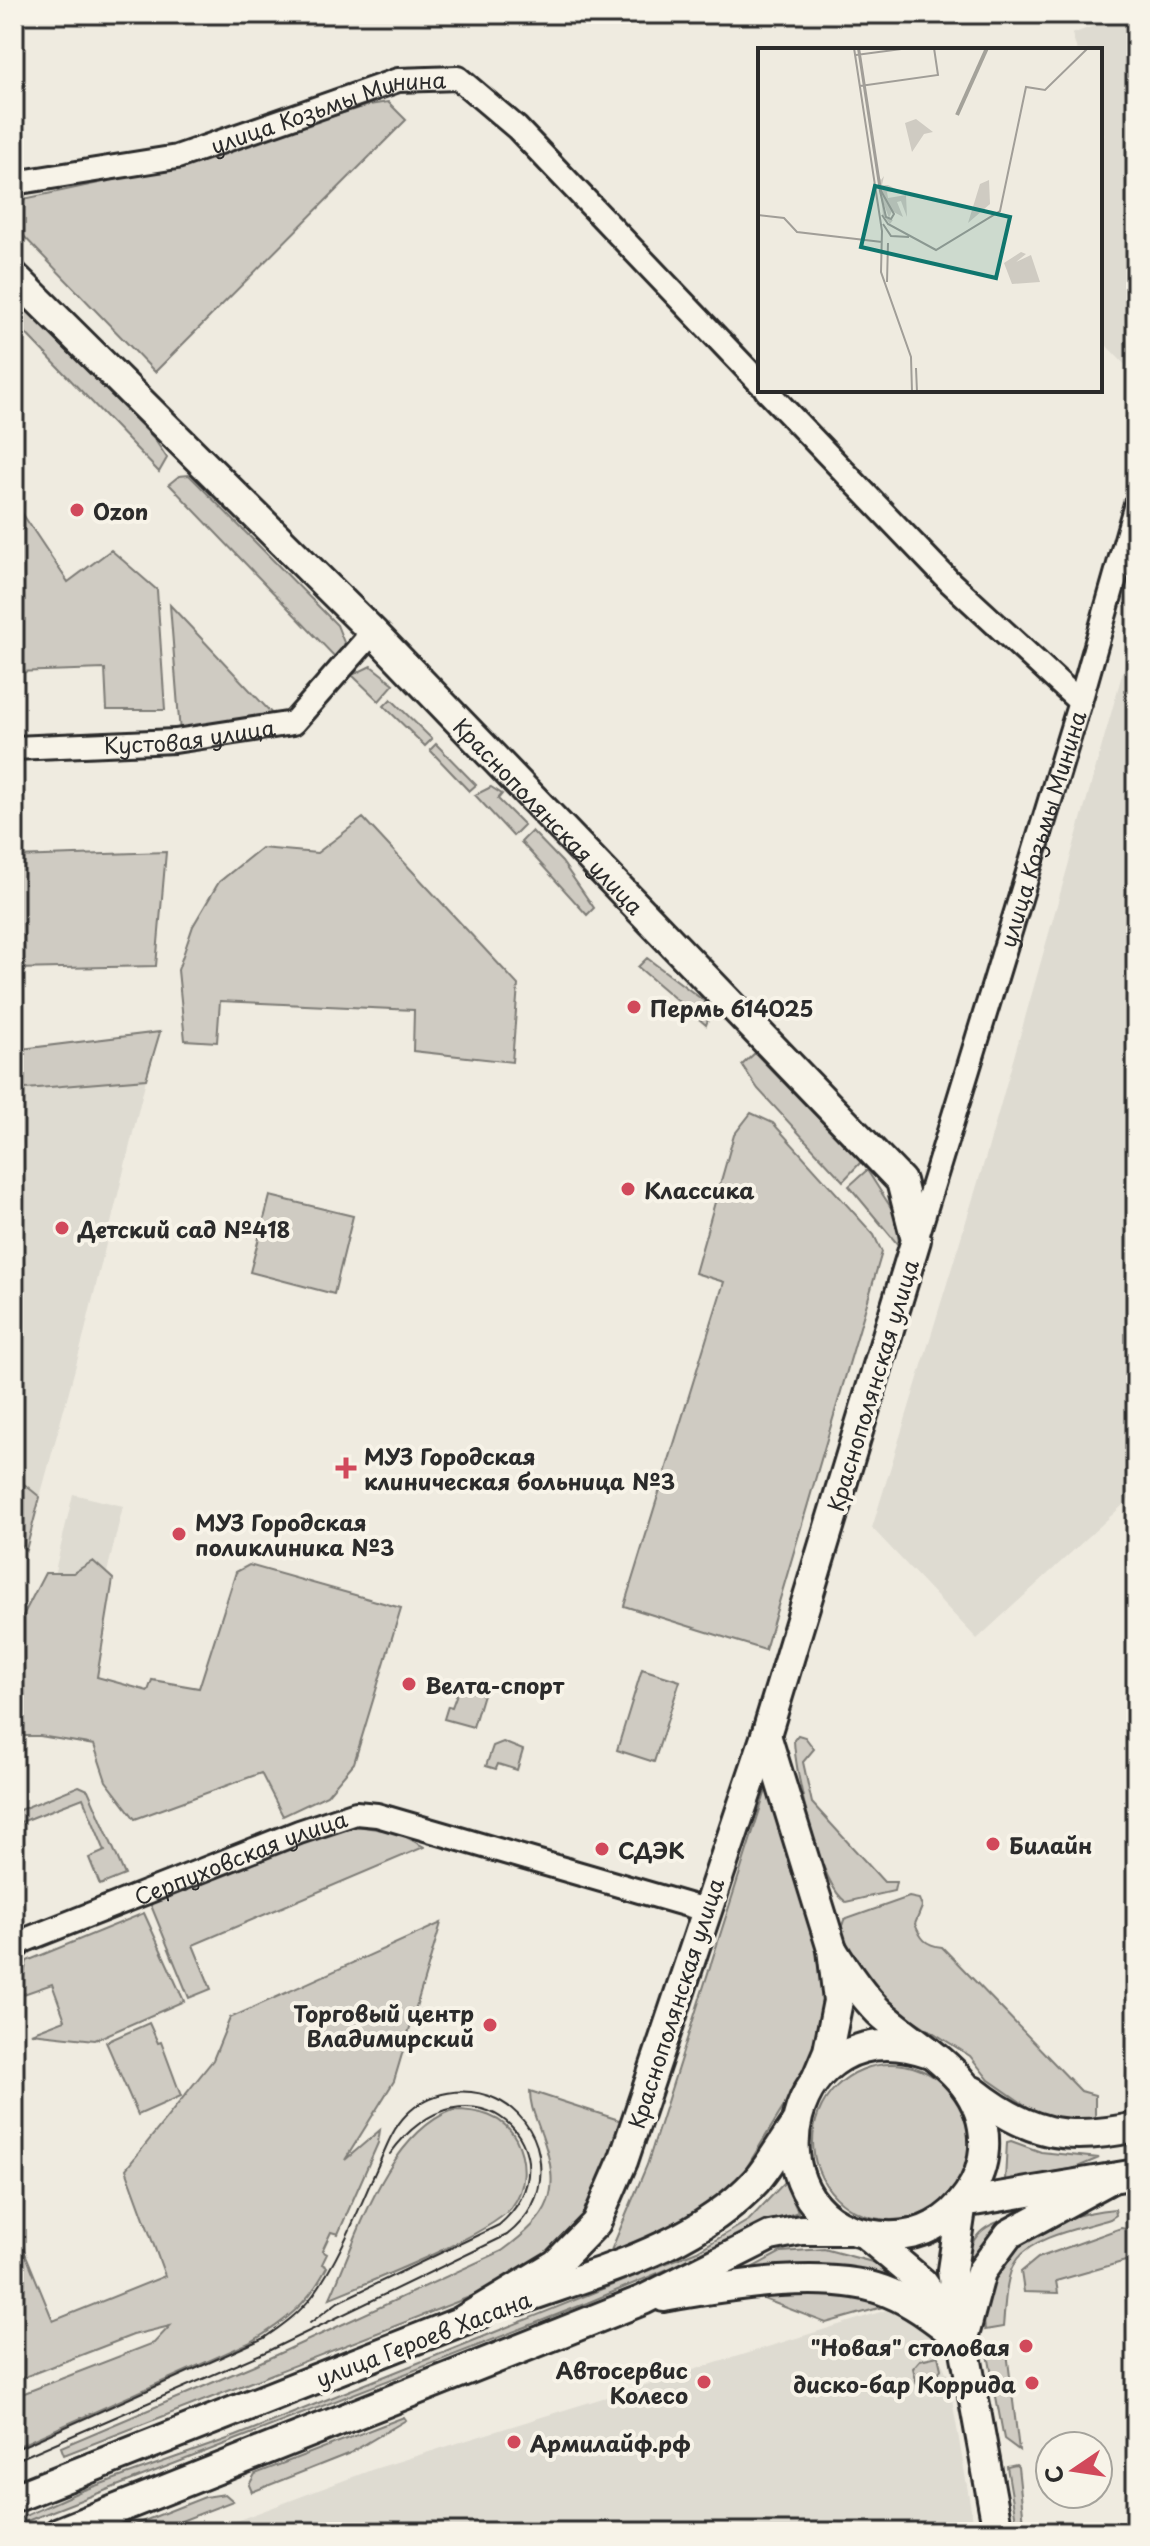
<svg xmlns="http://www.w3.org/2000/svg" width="1150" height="2546" font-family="'Playpen Sans',sans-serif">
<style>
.built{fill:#dedbd1}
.green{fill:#cfcbc2;stroke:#7d7b76;stroke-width:2}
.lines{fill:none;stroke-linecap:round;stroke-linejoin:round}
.minor-casing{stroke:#2b2b2b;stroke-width:28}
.major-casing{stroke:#2b2b2b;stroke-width:34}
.minor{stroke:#f7f3e8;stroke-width:22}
.major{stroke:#f7f3e8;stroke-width:28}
.tram{stroke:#2b2b2b;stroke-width:2}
.poi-dot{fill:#d1495b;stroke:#f7f3e8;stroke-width:3}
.labels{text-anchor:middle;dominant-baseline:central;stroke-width:8;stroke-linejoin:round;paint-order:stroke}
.street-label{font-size:22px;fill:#2b2b2b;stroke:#f7f3e8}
.poi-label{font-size:22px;font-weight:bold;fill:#2b2b2b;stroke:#f7f3e8;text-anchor:start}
.inset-river{fill:none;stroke:#a4a29a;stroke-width:4}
.inset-road{fill:none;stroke:#a19e98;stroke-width:2}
.view{fill:#0f766e;fill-opacity:0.15;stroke:#0f766e;stroke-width:4}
.inset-edge{fill:none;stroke:#2b2b2b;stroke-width:4}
</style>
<rect width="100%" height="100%" fill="#efebe0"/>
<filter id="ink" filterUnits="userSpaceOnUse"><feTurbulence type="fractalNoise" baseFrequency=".0125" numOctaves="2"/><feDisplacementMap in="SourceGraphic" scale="16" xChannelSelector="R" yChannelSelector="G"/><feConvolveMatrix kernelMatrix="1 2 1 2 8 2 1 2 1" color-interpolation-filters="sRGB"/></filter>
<g filter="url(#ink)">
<path class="built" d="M1126 14H1136V376L1100 339V139L1104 135 1100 123V50H1077L1072 34Z
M1136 625V1493L977 1639 872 1528 986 1156Z
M146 1079 82 1343 40 1497 14 1476V1090Z
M73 1494 123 1506 91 1639 42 1627Z
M903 2305 926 2330 948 2376 975 2532H207L374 2469Z"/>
<path class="green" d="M388 102 406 120 155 372 14 226V201L146 173 369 105Z
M14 298 153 437 167 458 159 472 14 321Z
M189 475 337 625 345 645 336 658 169 484 179 476Z
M14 501 68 582 111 550 157 590 165 710H107L105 669 14 672Z
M170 605 277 719 180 733Z
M371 666 394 684 379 701 352 675Z
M391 699 432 739 425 746 384 706Z
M436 744 476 785 469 791 430 750Z
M491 787 502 794 498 799 524 825 513 836 475 795Z
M363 818 518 985 512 1062 413 1051 414 1010 220 1001 217 1042 185 1040 178 970 193 926 219 882 261 848 317 853Z
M532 831 562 862 594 908 587 915 521 842Z
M166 852 156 966 14 969V857Z
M647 958 704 1001 710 1014 706 1025 638 967Z
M160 1032 146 1079 14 1090V1050Z
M755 1053 861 1162 843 1181 758 1089 742 1065Z
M751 1113 773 1123 874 1235 882 1252 765 1650 624 1606 724 1282 695 1273 734 1135Z
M867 1170 897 1217 899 1246 849 1186Z
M270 1196 353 1216 334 1294 250 1272Z
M14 1476 40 1497 26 1550 14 1540Z
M93 1561 113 1579 97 1677 148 1691 152 1680 199 1688 236 1572 249 1565 401 1608 354 1763 327 1795 283 1816 261 1773 135 1819 106 1781 94 1745 40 1736H14V1633L45 1573H73Z
M642 1669 680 1681 654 1762 617 1750Z
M459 1688 483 1694 473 1727 444 1719 448 1706 452 1707Z
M798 1735 805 1737 814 1749 803 1762 812 1803 884 1882H896L894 1891 846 1902C819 1884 795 1773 794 1740Z
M503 1742 523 1750 517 1770 498 1764 496 1769 486 1766 493 1746Z
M768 1784 833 1999 806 2070 739 2180 678 2226 610 2253 647 2165Z
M79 1786 88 1790 125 1875 100 1885 89 1858 105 1851 83 1798 21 1822 14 1817V1808L17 1811Z
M350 1825 397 1832 424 1847 193 1945 211 1989 189 1998 150 1903 306 1837Z
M909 1897 919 1899 922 1907 915 1924C921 1939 925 1945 942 1947L1081 2091 1095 2095V2119H1062L1032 2110 989 2080 970 2056 879 1998 850 1957 840 1932 844 1920Z
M144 1913 184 2001 95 2040 31 2033 65 2020 52 1984 18 1996 27 1961Z
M441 1923 394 2081 345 2160 380 2130 378 2143 338 2234 331 2232 322 2251 327 2254 322 2264 327 2267C309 2303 285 2322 251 2342L14 2448V2397L154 2343 170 2326 133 2335 14 2381V2226L53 2321 165 2276 126 2169 213 2060 230 2018Z
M149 2023 158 2043 161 2042 181 2096 138 2115 106 2042Z
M813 2142a78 78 0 1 1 156 0a78 78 0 1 1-156 0Z
M530 2091 625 2122 608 2172 572 2242 490 2289 64 2455 61 2447 254 2365 502 2251C551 2215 563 2193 541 2133 536 2118 530 2107 530 2091Z
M453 2110C478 2110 503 2115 516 2139 527 2161 527 2188 511 2208 489 2235 367 2283 330 2298 357 2238 387 2134 453 2110Z
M1011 2141 1041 2152 1099 2158 1075 2168 1005 2181 1007 2142Z
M785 2182 798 2212 744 2232 701 2255 587 2303 14 2526V2521L81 2491 236 2436 697 2251 749 2220Z
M1115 2209 1116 2215 1110 2219C1083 2228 1035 2235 1017 2259 1005 2275 1005 2307 1003 2327L985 2330C975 2253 1047 2215 1115 2209Z
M1013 2219 963 2276C968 2243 977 2223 1013 2219Z
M1121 2228 1136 2231V2258L1056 2281 1058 2293 1024 2292 1021 2272 1038 2258Z
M824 2249 876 2263 916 2290 744 2272 781 2252Z
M748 2293 861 2296 893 2304 826 2323Z
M1006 2344 1019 2450 1004 2439 987 2349Z
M938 2356 941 2369 935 2379 917 2384 913 2368 920 2360Z
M404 2417 406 2420 350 2453 252 2492 249 2485 255 2474Z
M1016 2465 1018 2467 1025 2532H1018L1007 2467Z
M225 2494 233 2501 153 2532H116L205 2497Z"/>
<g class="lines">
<g class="minor-casing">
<g id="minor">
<path id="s1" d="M14 183 177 157 398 80 458 78 517 128 760 383"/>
<path d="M766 390 950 582 1080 702"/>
<path id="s2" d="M14 748 175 741 293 723 373 632"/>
<path id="s3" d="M916 1240 1080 702 1136 504"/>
<path id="s4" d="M14 1950 23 1941 299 1832 356 1813 377 1815 705 1910"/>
</g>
</g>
<g class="major-casing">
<g id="major">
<path id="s5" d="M14 276 373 632 901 1181 916 1240 766 1735 623 2161 596 2223 556 2264 463 2320"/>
<path d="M766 1735 832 1949 838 2001 828 2051 817 2077"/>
<path d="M832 1949C846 1972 860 1993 879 2012 924 2053 988 2078 984 2149 982 2181 961 2211 933 2226 913 2237 890 2238 868 2234 745 2213 784 2002 930 2053"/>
<path d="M973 2091C1028 2135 1067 2142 1136 2127"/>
<path d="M962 2203 952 2270 956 2301 998 2532"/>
<path d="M962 2203 1136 2174"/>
<path d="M865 2234 923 2283 951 2323"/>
<path d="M664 2297C726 2286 832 2267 890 2293 917 2304 939 2323 962 2340"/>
<path d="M519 2300C600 2271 695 2247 756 2181 770 2165 782 2143 795 2125"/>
<path d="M965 2332 981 2272 1009 2234 1112 2178"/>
<path d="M14 2498 480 2314"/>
<path d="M59 2532 643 2300 770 2236 801 2230H850"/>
</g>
</g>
<use href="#minor" class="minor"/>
<use href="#major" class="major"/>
<path class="tram" d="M310 2323 338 2302 499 2225C582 2154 471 2043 390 2154
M14 2450 264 2338C283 2325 300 2313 314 2294 341 2256 358 2210 377 2168 385 2150 392 2129 406 2115 429 2091 466 2085 496 2099 518 2109 535 2131 539 2155 545 2188 532 2215 507 2235L270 2350 14 2461"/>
</g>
</g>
<g class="poi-dot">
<circle cx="77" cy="510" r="8"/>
<circle cx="634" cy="1007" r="8"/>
<circle cx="628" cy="1189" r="8"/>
<circle cx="62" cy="1228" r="8"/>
<path d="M342 1456h8v8h8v8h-8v8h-8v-8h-8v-8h8z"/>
<circle cx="179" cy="1534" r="8"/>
<circle cx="409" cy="1684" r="8"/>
<circle cx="993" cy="1844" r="8"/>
<circle cx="602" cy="1849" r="8"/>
<circle cx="490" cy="2025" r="8"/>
<circle cx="1026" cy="2346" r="8"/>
<circle cx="704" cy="2382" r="8"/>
<circle cx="1032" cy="2383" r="8"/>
<circle cx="514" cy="2442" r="8"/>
</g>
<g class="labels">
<g class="street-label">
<text stroke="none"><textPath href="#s1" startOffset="324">улица Козьмы Минина</textPath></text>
<text stroke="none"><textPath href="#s2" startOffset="176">Кустовая улица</textPath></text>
<text stroke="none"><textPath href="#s5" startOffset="760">Краснополянская улица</textPath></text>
<text stroke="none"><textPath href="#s3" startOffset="430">улица Козьмы Минина</textPath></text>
<text transform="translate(872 1385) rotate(-73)">Краснополянская улица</text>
<text stroke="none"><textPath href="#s4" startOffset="246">Серпуховская улица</textPath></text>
<text transform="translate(675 2003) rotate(-72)">Краснополянская улица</text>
<text transform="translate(423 2338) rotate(-21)">улица Героев Хасана</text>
</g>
<g class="poi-label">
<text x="93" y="510">Ozon</text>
<text x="650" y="1007">Пермь 614025</text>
<text x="644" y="1189">Классика</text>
<text x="78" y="1228">Детский сад №418</text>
<text x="364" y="1455">МУЗ Городская<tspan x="364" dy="25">клиническая больница №3</tspan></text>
<text x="195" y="1521">МУЗ Городская<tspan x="195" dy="25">поликлиника №3</tspan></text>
<text x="425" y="1684">Велта-спорт</text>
<text x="1009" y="1844">Билайн</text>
<text x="618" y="1849">СДЭК</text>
<text x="474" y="2012" text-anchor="end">Торговый центр<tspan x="474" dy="25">Владимирский</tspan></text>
<text x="1010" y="2346" text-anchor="end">"Новая" столовая</text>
<text x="688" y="2369" text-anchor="end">Автосервис<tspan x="688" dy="25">Колесо</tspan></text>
<text x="1016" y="2383" text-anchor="end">диско-бар Коррида</text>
<text x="530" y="2442">Армилайф.рф</text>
</g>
</g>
<g transform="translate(758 48)">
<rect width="344" height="344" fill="#efebe0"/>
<path d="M158 71 175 84 166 86 154 104 147 75ZM120 126 123 132 126 128 124 137H130L142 143 129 144 130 150 148 147 149 169 143 153 139 154 145 169 134 163 131 170 125 154 128 170 135 172 132 176 125 167ZM231 132 232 156 210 175 222 136ZM263 204 268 206 258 214 273 207 282 234 254 236 246 215Z" fill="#cfcbc2"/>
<path class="inset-river" d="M199 67 229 0"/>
<path class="inset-road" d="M96 0 124 183 123 224 153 309 154 344M100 0 122 143 128 169 133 171 136 166 123 143 101 0M98 7 151 0M102 38 180 27 176 0M0 167 26 170 39 184 124 194M124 167 130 176 178 202 242 163 268 39 287 42 330 0M125 176 133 188 151 189M129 234 130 195M158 320 159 344"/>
<path class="view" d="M117 138 252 169 238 230 103 199Z"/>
<rect width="344" height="344" class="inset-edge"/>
</g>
<rect width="1150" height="2546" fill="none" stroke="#f7f3e8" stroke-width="48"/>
<rect x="24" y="24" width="1102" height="2498" fill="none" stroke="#2b2b2b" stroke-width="3" filter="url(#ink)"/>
<g transform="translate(1074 2470) rotate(257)"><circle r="38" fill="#f7f3e8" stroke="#a5a39c" stroke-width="2"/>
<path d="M0-6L14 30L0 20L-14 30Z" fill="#d1495b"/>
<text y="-12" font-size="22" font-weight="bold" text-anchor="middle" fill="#2b2b2b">С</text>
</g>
</svg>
